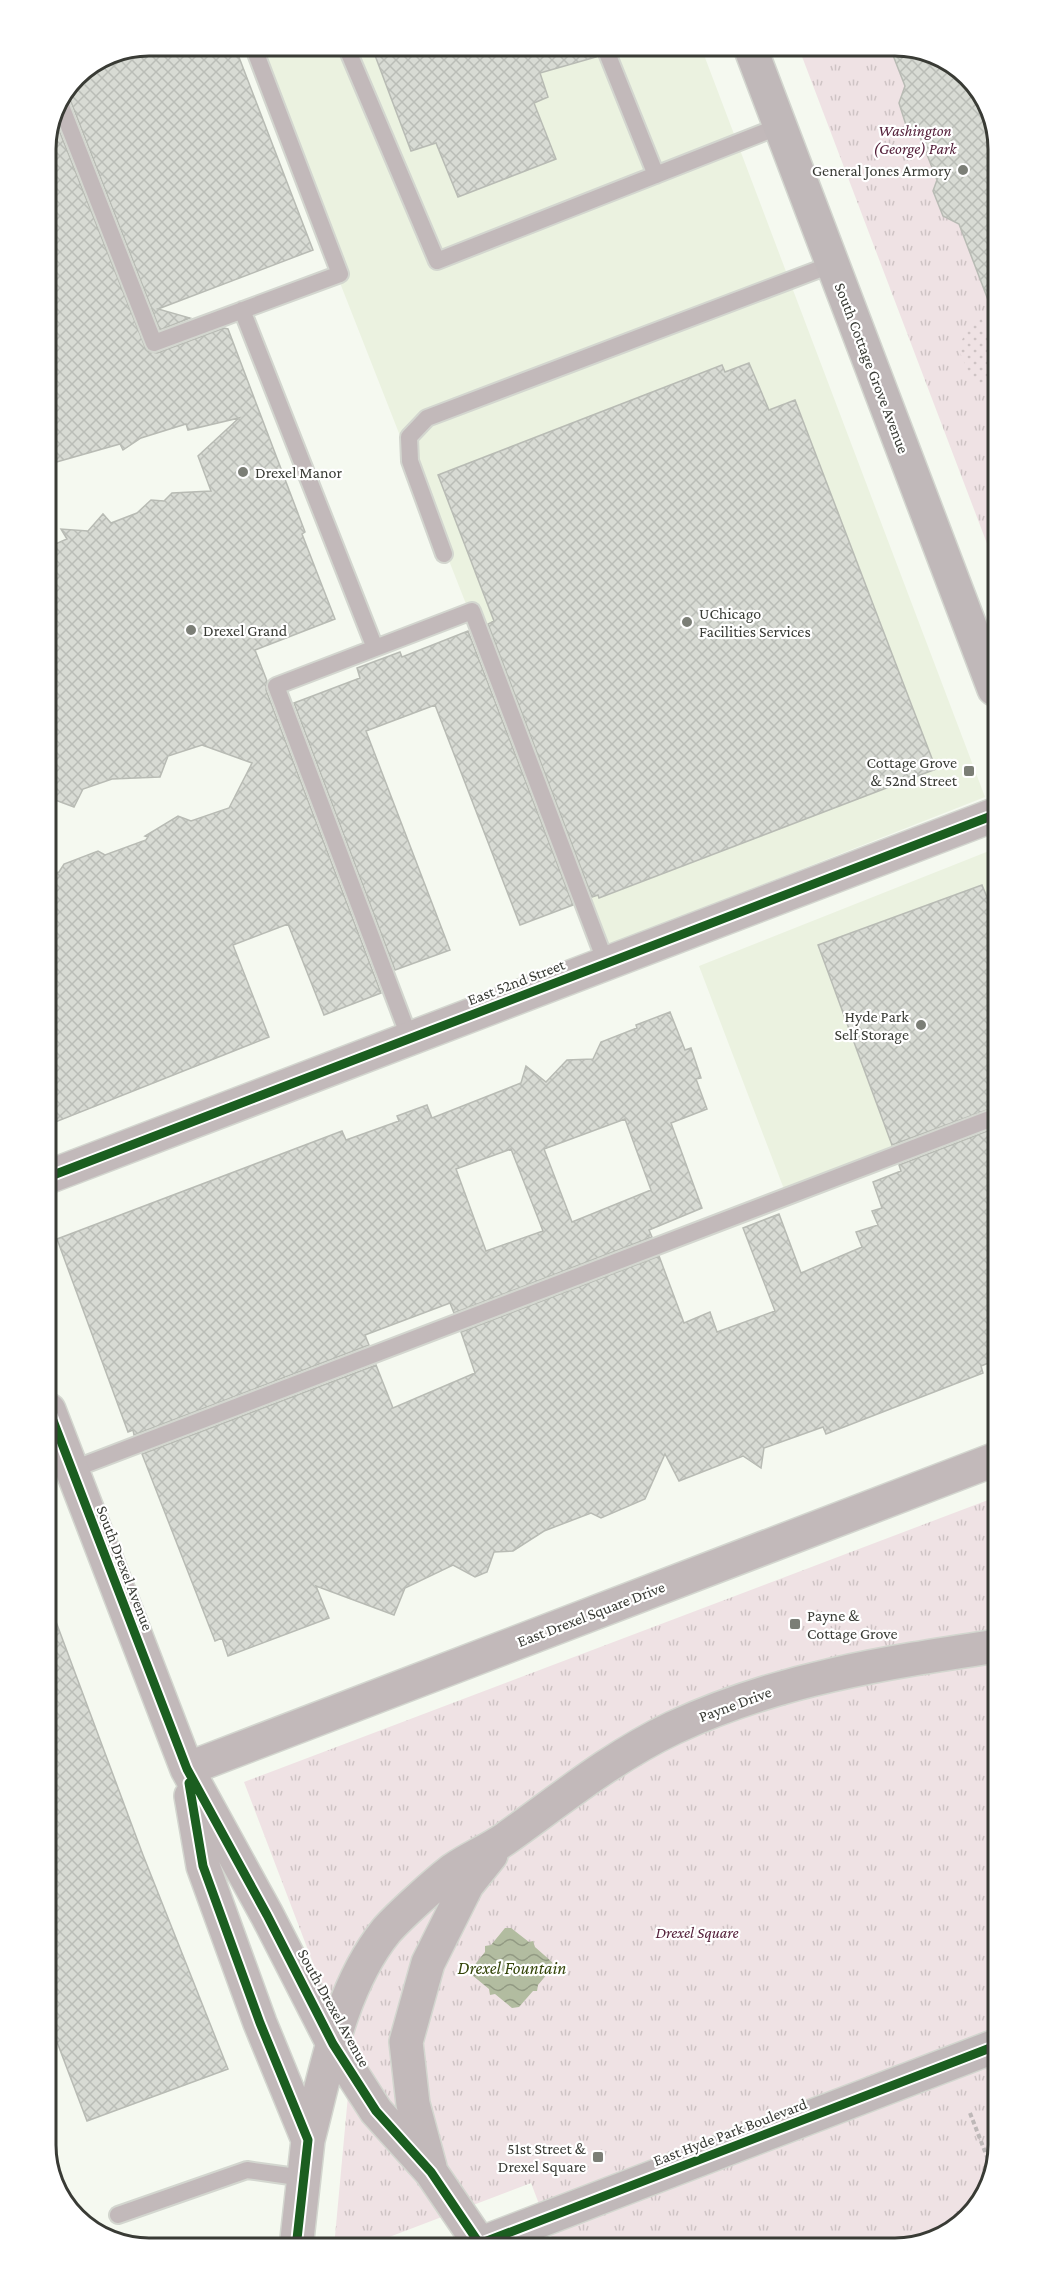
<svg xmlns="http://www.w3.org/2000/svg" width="1043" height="2294" font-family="'Crimson Pro',serif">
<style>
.built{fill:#ebf2e0}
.grass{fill:url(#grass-tufts)}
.garden{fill:url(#garden-dots)}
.water{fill:url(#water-waves)}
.building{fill:url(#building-cross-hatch);stroke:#b8bbb4;stroke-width:1.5;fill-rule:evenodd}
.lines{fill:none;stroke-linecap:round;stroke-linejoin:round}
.service-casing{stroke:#d3d6cf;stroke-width:20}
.minor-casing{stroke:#d3d6cf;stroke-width:36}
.secondary-casing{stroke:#d3d6cf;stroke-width:36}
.path{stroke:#beb8b8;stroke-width:4;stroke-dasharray:4.5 3;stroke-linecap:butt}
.service{stroke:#c2b9ba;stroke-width:16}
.minor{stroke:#c2b9ba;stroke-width:33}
.secondary{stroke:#c0b8b9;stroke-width:33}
.cycleway-casing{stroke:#fff;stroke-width:13}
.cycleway{stroke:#1b5e20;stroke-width:9}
.poi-dot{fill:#7b7e76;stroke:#fff;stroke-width:2}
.labels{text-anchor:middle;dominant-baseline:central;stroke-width:4.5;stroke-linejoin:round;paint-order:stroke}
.park-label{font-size:16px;font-style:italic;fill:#55213b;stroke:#fff}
.poi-label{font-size:16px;fill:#393b35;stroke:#fff;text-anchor:end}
.street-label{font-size:16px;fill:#393b35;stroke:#fff}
.water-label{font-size:18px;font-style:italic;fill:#344509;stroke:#fff}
.rim{fill:none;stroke:#393b35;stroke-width:3}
</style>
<defs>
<pattern id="grass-tufts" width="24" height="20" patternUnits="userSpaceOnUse" patternTransform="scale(1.5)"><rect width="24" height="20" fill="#efe2e4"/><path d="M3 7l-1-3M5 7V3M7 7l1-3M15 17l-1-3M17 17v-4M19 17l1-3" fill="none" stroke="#cec3c4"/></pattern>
<pattern id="garden-dots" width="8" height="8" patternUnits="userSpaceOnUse" patternTransform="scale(1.5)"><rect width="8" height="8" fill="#efe2e4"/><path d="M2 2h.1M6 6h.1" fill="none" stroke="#cec3c4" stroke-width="1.8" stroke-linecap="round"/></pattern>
<pattern id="water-waves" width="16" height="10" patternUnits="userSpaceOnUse" patternTransform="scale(1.5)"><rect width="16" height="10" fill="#b2bca0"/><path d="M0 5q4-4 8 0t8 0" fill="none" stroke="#929a83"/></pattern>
<pattern id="building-cross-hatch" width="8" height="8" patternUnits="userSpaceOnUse" patternTransform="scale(1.5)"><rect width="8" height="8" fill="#d8dbd4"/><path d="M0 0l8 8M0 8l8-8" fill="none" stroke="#babdb7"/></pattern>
</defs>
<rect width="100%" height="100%" fill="#f5f9f0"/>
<path class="built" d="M701 47 985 797 601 948 249 51Z
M994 849 995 1117 787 1197 699 966Z"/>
<path class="grass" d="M901 45 958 67 992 115 994 562 798 46Z
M996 1497 998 2146 980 2203 925 2243 555 2246 531 2183 363 2247H334L351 2063 244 1782Z"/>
<path class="garden" d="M981 317C987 333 1004 364 988 379 985 382 978 384 974 385L958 348 971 322Z"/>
<path class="water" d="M505 1928H511L529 1942 533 1941 535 1947 552 1962 553 1967 538 1985 537 1991H533L519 2007 512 2008 495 1994 490 1995 489 1989 472 1975V1968L485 1952V1946L491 1945Z"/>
<path class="building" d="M889 45H901L958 67 992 115 993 305H990L959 224 943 216 933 191 937 180 920 137 906 125 899 103 905 86Z
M594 48 596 57 540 73 548 97 534 103 556 159 458 197 436 143 411 151 373 50Z
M237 52 313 250 158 309 190 318 160 330 71 102 66 97 76 75 109 53Z
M55 120 145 347 148 351 157 353 224 328 228 329 305 532 302 534 335 619 255 650 267 681 266 690 381 993 324 1015 288 924 233 945 269 1037 48 1125 47 876 59 872 64 864 98 851 105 855 146 840 148 837 145 836 178 816 191 821 229 808 252 763 202 745 168 756 160 777 112 779 83 789 74 807 47 797 46 548 67 539 61 529 88 531 103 514 111 523 137 513 151 500 164 501 172 493 211 491 198 456 239 418 188 430 186 424 141 438 123 450 120 444 46 465 45 142Z
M749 363 769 410 795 400 936 769 599 898 598 895 592 897 488 624 494 621 438 475 722 365 725 372Z
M468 631 573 905 520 925 435 705 366 731 450 950 395 970 294 703 360 678 357 668 400 652 402 657Z
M982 885 995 917V1107L892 1145 818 945Z
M670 1012 685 1050 691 1048 701 1078 696 1079 707 1109 671 1123 702 1208 649 1230 652 1237 454 1313 450 1303 365 1335 369 1345 134 1435 133 1430 128 1432 57 1239 342 1131 346 1140 399 1121 397 1116 427 1105 432 1118 521 1083 526 1066 546 1082 567 1060 593 1059 601 1042 637 1028 636 1025ZM625 1119 651 1190 572 1222 544 1149ZM511 1149 543 1231 486 1251 456 1169Z
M995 1128 996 1360 981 1366 983 1373 826 1434 823 1427 764 1448 761 1468 743 1456 679 1481 665 1454 645 1499 601 1518 591 1513 544 1531 513 1551 494 1552 487 1572 475 1577 453 1565 405 1588 394 1615 316 1586 329 1618 228 1656 222 1638 215 1641 142 1454 376 1365 393 1408 475 1373 461 1332 659 1256 684 1323 710 1312 717 1332 775 1311 743 1228 779 1214 801 1273 862 1247 856 1232 878 1225 872 1211 882 1208 873 1182 901 1171 899 1165Z
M52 1611 143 1855 228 2069 87 2121 57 2042 50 2044 49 1612Z"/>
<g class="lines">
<g class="service-casing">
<path id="service" d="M605 48 656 175
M348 51 437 261 780 126
M61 106 154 343 340 274 255 51
M242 310 375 648
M444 554 410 461 409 437 427 418 833 264
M410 1039 276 686 472 611 606 963
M71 1470 995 1117
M118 2215 247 2170 304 2178"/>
</g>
<g class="minor-casing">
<path id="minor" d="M48 1177 994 815
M49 1410 187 1769 267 1915 333 2044 376 2111 431 2172 480 2244
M187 1769 996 1459
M191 1796 203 1866 260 2023 308 2140 296 2248
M308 2140C326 2071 340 1988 386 1931 399 1916 438 1881 454 1869 470 1858 489 1850 505 1839 560 1800 612 1757 673 1728 778 1679 884 1663 997 1646
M430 2167 413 2104 406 2042 428 1963 467 1885 491 1855"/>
</g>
<g class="secondary-casing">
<path id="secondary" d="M750 47 994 689
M474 2246 998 2045"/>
</g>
<path class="path" d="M970 2113 991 2167"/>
<use href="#service" class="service"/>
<use href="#minor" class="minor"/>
<use href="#secondary" class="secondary"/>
<g class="cycleway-casing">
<path id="cycleway" d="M48 1177 994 815
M49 1410 187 1769 267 1915 333 2044 376 2111 431 2172 481 2246
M189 1783 203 1866 260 2023 308 2140 296 2248
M474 2246 998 2045"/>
</g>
<use href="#cycleway" class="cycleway"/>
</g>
<g class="poi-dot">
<circle cx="963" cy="170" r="6"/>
<circle cx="243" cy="472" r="6"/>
<circle cx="687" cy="622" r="6"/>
<circle cx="191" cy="630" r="6"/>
<rect x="963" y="765" width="12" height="12" rx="3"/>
<circle cx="921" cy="1025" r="6"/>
<rect x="789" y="1618" width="12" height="12" rx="3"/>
<rect x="592" y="2151" width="12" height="12" rx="3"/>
</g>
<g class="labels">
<g class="park-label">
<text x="915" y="130">Washington<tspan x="915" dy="18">(George) Park</tspan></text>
<text x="697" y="1932">Drexel Square</text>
</g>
<g class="poi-label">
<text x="951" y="170">General Jones Armory</text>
<text x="255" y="472" text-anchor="start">Drexel Manor</text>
<text x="699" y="613" text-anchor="start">UChicago<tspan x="699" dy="18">Facilities Services</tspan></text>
<text x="203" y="630" text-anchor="start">Drexel Grand</text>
<text x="957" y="762">Cottage Grove<tspan x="957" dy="18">&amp; 52nd Street</tspan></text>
<text x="909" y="1016">Hyde Park<tspan x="909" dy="18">Self Storage</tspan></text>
<text x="807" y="1615" text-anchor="start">Payne &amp;<tspan x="807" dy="18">Cottage Grove</tspan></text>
<text x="586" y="2148">51st Street &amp;<tspan x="586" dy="18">Drexel Square</tspan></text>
</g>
<g class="street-label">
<text transform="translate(872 368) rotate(69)">South Cottage Grove Avenue</text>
<text transform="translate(516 982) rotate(-21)">East 52nd Street</text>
<text transform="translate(125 1568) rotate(69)">South Drexel Avenue</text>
<text transform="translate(591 1614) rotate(-21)">East Drexel Square Drive</text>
<text transform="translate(735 1704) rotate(-20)">Payne Drive</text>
<text transform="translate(334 2008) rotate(61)">South Drexel Avenue</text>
<text transform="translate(730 2132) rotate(-21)">East Hyde Park Boulevard</text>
</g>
<g class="water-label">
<text x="512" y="1968">Drexel Fountain</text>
</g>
</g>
<path d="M0 0H1043V2294H0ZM149 56H895A93 93 0 0 1 988 149V2145A93 93 0 0 1 895 2238H149A93 93 0 0 1 56 2145V149A93 93 0 0 1 149 56Z" fill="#fff" fill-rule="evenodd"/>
<path class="rim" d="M149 56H895A93 93 0 0 1 988 149V2145A93 93 0 0 1 895 2238H149A93 93 0 0 1 56 2145V149A93 93 0 0 1 149 56Z"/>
</svg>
